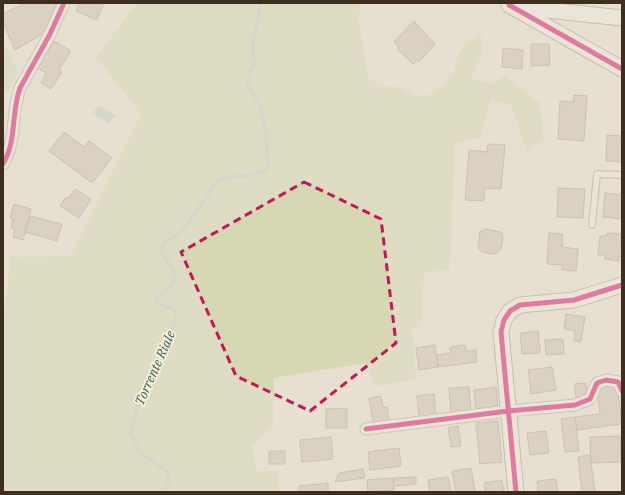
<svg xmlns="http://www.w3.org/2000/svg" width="625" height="495" font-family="'IBM Plex Serif',serif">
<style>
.green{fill:#d6d7b3}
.water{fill:#bcccc2}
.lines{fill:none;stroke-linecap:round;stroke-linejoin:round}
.stream{stroke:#bcccc2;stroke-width:3.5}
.building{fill:#cbbfb2;stroke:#a89c90}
.lane-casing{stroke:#ada599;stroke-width:8}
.street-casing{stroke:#ada599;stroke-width:13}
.secondary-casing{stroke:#9c958a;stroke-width:17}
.lane{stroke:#efebe3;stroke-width:5.5}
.street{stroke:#efebe3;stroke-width:11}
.secondary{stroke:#efebe3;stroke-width:15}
.cycleway-casing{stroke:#f7eed8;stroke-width:8}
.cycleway{stroke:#d6006c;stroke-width:5}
.marked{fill:none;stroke:#c2185b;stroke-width:3;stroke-dasharray:8 5;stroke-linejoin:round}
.labels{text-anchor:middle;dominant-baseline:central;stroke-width:4;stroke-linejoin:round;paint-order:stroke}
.water-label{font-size:13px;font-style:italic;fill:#2f5d5a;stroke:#f7eed8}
</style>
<rect width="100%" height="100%" fill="#e7e0d1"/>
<path class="green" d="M137 3H360L359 22 368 77 380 86 398 87 417 96 429 95 437 91 452 76 458 56 465 43 482 35 483 52 471 79 492 84 505 76 540 103 543 139 527 153 511 105 491 99 481 138 455 142 450 270 424 272 421 326 412 329 416 379 375 387 366 363 274 378 273 424 252 447 257 471H278L280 492H3V317L11 257 71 256 141 114 96 57Z
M3 40 18 71 9 90 3 93Z"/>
<path class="water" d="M99 105 115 116 109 124 93 113Z"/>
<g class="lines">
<path class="stream" d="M164 492 170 483 168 472 138 451 130 433 137 408 150 385 175 324V313L172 308C165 307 158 306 156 298 182 279 179 277 161 252L164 244 182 231 218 181C235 173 253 179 268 169L265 126 260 105 247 82 254 63 253 40 257 25 260 3"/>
</g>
<path class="building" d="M24 3H57L44 33 15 50 3 23V14Z
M79 3H104L97 20 76 11Z
M414 21 435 44 419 62 417 60 413 64 397 49 399 47 394 42Z
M54 41 71 51 59 70 62 72 51 89 41 83 46 73 38 68Z
M531 44H549L550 65 531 66Z
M503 48 523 50 522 69 502 67Z
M574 95 587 96 584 141 558 139 560 101 573 102Z
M64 132 84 147 89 141 112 158 92 183 49 151Z
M607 135 622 136V162L606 161Z
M488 144 505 145 501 189 485 188 484 201 465 200 469 150 487 152Z
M558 188 585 189 583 218 557 217Z
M75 189 91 199 79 218 60 206 66 197 68 199Z
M605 193 622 195V219L603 217Z
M14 204 31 209 23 240 13 237 15 229 11 228 13 219 10 218Z
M30 216 62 224 57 241 25 232Z
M485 229 501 232 503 237 501 249 495 254 482 252 478 248 480 232Z
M549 233 563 234 562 247 578 249 576 271 562 270V265L547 264Z
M607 233 621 234 622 257 619 256V261L605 259V255H598L600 236H607Z
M566 314 585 317 581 342 574 341 575 331 564 329Z
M538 331 540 353 522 354 520 333Z
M563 339 564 354 546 355 545 340Z
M435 345 438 367 419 370 416 348Z
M465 345 466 351 476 350 477 362 438 367 437 355 451 353 450 347Z
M552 367 556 390 531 394 528 370Z
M586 383 587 396 576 397 574 384Z
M617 383 622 424 577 430 575 417 600 414 597 386Z
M469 387 471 412 451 414 449 388Z
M496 387 498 408 476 411 474 390Z
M434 394 436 415 419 417 417 396Z
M381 396 383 407H387L389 421 373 423 369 398Z
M347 408V428H326V409Z
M575 417 579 451 565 452 561 419Z
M498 421 502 462 480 464 476 423Z
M458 426 461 446 451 447 448 428Z
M546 431 549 453 530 455 527 433Z
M620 436 621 462 591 463 590 437Z
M331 437 333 459 302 462 300 440Z
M399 448 401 466 370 470 368 452Z
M269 451H285V464H269Z
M590 455 595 492H582L578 457Z
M471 468 475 492H456L452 471Z
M363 469 365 478 335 482 339 473Z
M416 477V484L394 486 393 478Z
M448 477 451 492H430L428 480Z
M393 478 394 490 368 492 367 480Z
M556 479 558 492H538L537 481Z
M502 480 504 492H485L484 483Z
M328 483V492H300L299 486Z"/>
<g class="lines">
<g class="lane-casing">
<path id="lane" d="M592 225 597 174 622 175"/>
</g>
<g class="street-casing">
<path id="street" d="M3 164C17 141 11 112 20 88L50 34 64 3
M366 429 508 411 575 405 590 399 597 383 606 380 618 382 622 391"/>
</g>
<g class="secondary-casing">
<path id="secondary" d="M509 5 622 69
M518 7 622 18
M516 492 501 332 504 320 510 311 520 305 574 300 622 285"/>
</g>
<use href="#lane" class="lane"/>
<use href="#street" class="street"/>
<use href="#secondary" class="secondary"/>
<g class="cycleway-casing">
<path id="cycleway" d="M509 5 622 69
M3 164C17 141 11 112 20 88L50 34 64 3
M366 429 508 411 575 405 590 399 597 383 606 380 618 382 622 391
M516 492 501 332 504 320 510 311 520 305 574 300 622 285"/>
</g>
<use href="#cycleway" class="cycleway"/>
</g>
<path d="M0 0H625V495H0ZM304 182 381 219 396 343 310 411 236 376 181 252Z" fill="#e7e0d1" fill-opacity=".55" fill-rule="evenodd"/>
<path class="marked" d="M304 182 381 219 396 343 310 411 236 376 181 252Z"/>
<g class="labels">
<g class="water-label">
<text transform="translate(155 368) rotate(-66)">Torrente Riale</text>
</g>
</g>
<rect width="625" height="495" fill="none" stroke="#3d2e20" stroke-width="8"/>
</svg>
